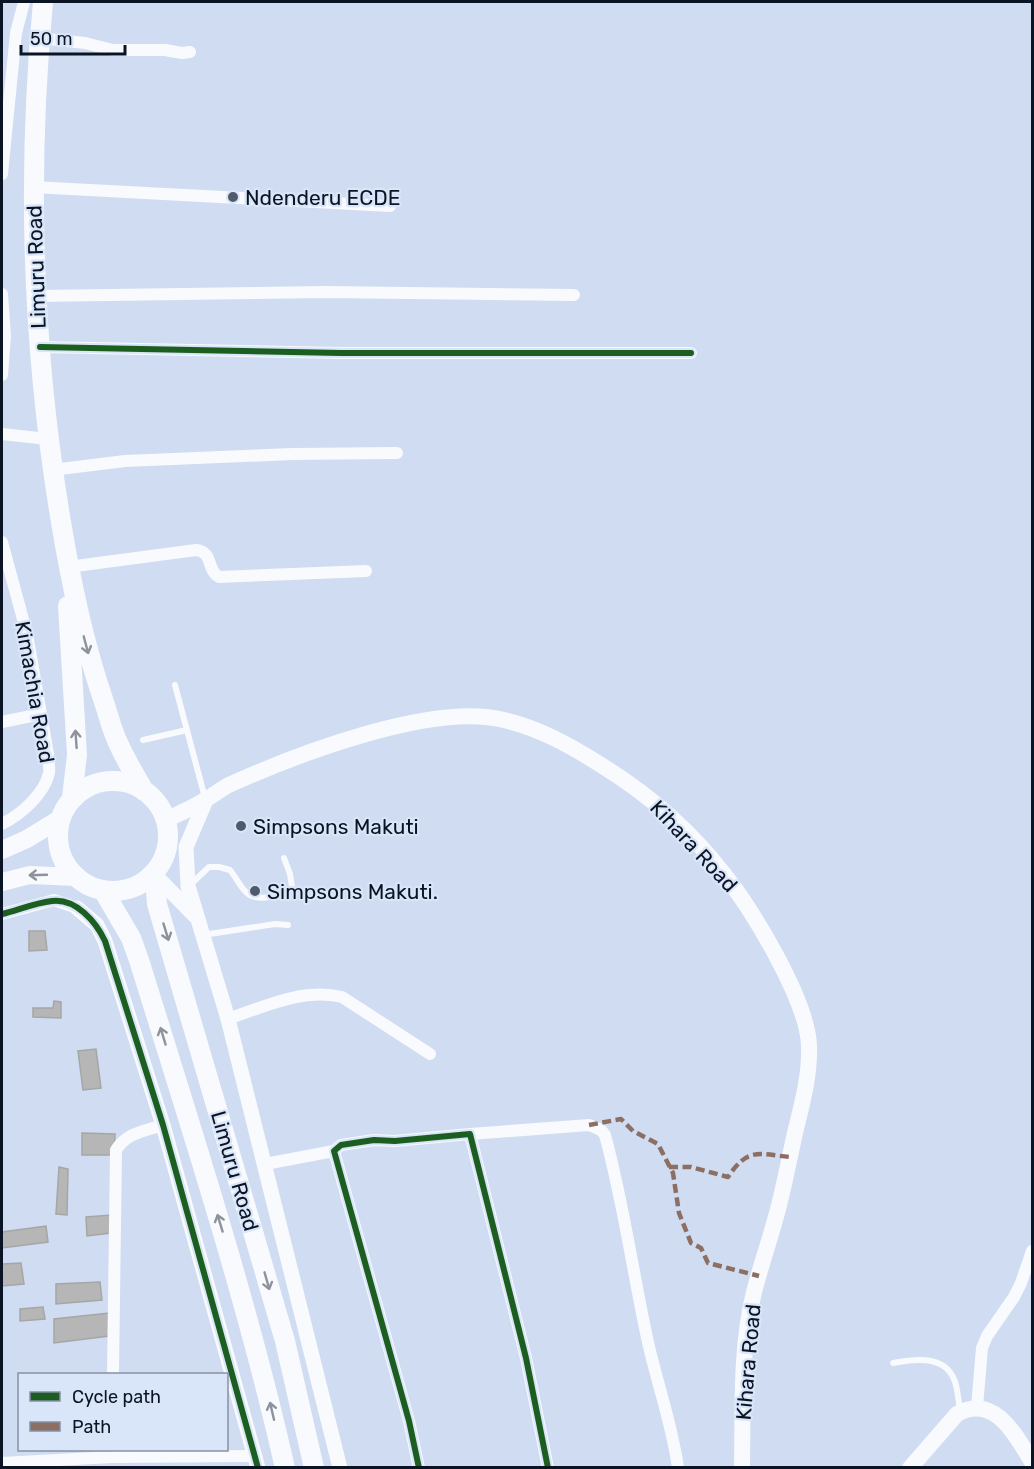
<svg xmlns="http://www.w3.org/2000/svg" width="1034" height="1469" font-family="Rubik,sans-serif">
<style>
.building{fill:#b6b6b6;stroke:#a5a6a6;stroke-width:1.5}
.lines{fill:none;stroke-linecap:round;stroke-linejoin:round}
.service{stroke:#f8fafd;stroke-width:6}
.minor{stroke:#f8fafd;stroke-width:12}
.tertiary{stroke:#f8fafd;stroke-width:15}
.secondary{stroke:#f8fafd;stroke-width:16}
.primary{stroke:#f8fafd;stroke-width:18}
.trunk{stroke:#f8fafd;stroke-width:20}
.quiet{stroke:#8d6e63;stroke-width:4.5;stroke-dasharray:9 4.5;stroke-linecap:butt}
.cycleway-casing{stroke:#d9e5f8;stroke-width:10}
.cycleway{stroke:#1b5e20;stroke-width:6}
.oneway{stroke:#8d929b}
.poi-dot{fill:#4f5a6c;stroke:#d9e5f8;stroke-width:2}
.labels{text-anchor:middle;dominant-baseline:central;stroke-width:4.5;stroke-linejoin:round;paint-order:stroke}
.poi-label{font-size:21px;fill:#0a1424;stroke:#d9e5f8;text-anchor:start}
.street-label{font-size:21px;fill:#0a1424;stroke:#d9e5f8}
</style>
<rect width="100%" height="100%" fill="#cfdcf1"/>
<path class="building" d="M29 931H45L47 950 29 951Z
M54 1001 61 1002V1018L33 1017V1008H53Z
M96 1049 101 1088 83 1090 78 1051Z
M82 1133 115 1134 114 1155H82Z
M59 1167 68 1169 67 1215 56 1214Z
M112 1215 111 1233 87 1236 86 1217Z
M46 1226 48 1242 2 1248V1232Z
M21 1263 24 1284 2 1286V1264Z
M100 1282 102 1300 56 1304V1284Z
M43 1307 45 1319 20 1321V1309Z
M109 1313V1336L54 1343V1319Z"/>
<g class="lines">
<path class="service" d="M175 685 205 798
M143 740 187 730
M191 884 209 867H219L230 870C244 888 244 901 270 897 280 896 285 894 292 887L290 874 284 858
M203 935 275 924 288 925
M893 1363C913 1359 942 1355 953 1377 958 1386 958 1400 960 1410"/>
<path class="minor" d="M39 38 85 43 113 50H165L182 53 190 52
M2 174 16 33 24 2
M33 187 390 206
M2 294 5 336 2 375
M36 296 326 292 574 295
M40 347 341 353H691
M2 434 48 439
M52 470 125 461 293 454 397 453
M2 542 27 634 48 754C48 760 50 768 49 773 44 795 20 815 2 824
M68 567 196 550C214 552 206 570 219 577L366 571
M2 722 41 714
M2 914 54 900 77 908
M228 1019C265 1006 303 988 342 997L430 1054
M470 1134 589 1125 601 1130 605 1135C623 1201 632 1267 646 1333 655 1378 672 1422 678 1468
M265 1164 334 1151
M113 1374 116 1150C126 1133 144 1131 163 1125
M977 1407 982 1348 987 1336 1014 1297 1021 1283 1032 1251
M2 1463 112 1457 256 1456
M419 1468 409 1421 334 1151 341 1145 374 1140 395 1141 470 1134 526 1358 548 1468"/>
<path class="tertiary" d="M206 800 186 847 188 886 228 1019 340 1468
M155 875 195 916
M77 908 97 925 105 941 163 1125 258 1468"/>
<path class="secondary" d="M165 820C178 814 193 808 205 800 214 795 222 788 231 784 298 754 433 702 504 720 539 728 571 746 601 765 648 794 689 829 723 873 752 909 808 1001 809 1046 810 1076 802 1104 795 1133 789 1160 784 1187 777 1213 770 1239 761 1265 754 1292 740 1348 743 1410 742 1468
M910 1468 957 1414C994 1393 1016 1435 1032 1462"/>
<path class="primary" d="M2 850 27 839 58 820
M2 882 30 875 76 877"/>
<path class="trunk" d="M43 2C27 173 32 346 60 516 70 578 82 637 102 696 108 713 112 732 120 747 127 762 136 777 144 791
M68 606 77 755 72 797
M58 836a55 55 0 1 1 110 0a55 55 0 1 1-110 0Z
M155 875 157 904 285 1341 314 1468
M103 890 131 938 139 960C191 1128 246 1296 285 1468"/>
<path class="quiet" d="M589 1125 621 1119 633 1131 658 1144 673 1173 679 1213 691 1243 701 1248 708 1263 759 1276
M669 1167H691L728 1177C748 1147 758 1154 790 1157"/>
<g class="cycleway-casing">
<path id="cycleway" d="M40 347 341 353H691
M2 914C18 910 35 903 52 901 76 898 96 922 105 941L163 1125 258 1468
M419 1468 409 1421 334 1151 341 1145 374 1140 395 1141 470 1134 526 1358 548 1468"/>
</g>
<use href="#cycleway" class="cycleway"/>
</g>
<defs><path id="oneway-shaft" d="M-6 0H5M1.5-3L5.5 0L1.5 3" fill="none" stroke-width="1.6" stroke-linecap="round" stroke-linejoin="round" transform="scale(1.5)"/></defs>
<g class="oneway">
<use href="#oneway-shaft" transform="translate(86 645) rotate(75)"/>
<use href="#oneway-shaft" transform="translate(76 739) rotate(-94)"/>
<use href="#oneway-shaft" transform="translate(38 875) rotate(178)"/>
<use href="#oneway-shaft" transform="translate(166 932) rotate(73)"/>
<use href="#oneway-shaft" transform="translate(163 1036) rotate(-107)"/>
<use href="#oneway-shaft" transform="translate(220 1223) rotate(-107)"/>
<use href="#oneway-shaft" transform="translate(267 1281) rotate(74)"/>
<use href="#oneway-shaft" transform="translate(272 1411) rotate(-103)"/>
</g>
<g class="poi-dot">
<circle cx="233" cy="197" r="6"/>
<circle cx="241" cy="826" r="6"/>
<circle cx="255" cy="891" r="6"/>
</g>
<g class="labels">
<g class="poi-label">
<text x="245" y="197">Ndenderu ECDE</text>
<text x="253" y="826">Simpsons Makuti</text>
<text x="267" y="891">Simpsons Makuti.</text>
</g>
<g class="street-label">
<text transform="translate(36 267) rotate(-92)">Limuru Road</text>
<text transform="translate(35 692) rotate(80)">Kimachia Road</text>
<text transform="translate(694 846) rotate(47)">Kihara Road</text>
<text transform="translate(235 1171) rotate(74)">Limuru Road</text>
<text transform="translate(748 1362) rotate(-85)">Kihara Road</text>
</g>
</g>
<rect width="1034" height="1469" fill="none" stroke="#0a1424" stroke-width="6"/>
<rect x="18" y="1373" width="210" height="78" fill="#d9e5f8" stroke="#8691a3" stroke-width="1.5"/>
<rect x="30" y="1392" width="30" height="9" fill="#1b5e20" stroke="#8691a3" stroke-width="1.5"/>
<text x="72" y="1403" font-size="18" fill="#0a1424">Cycle path</text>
<rect x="30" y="1422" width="30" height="9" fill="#8d6e63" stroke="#8691a3" stroke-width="1.5"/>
<text x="72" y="1433" font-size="18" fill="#0a1424">Path</text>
<path d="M21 45v9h104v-9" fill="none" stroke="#0a1424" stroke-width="3"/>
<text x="30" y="45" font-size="18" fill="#0a1424" stroke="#d9e5f8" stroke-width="4.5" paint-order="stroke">50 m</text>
</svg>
